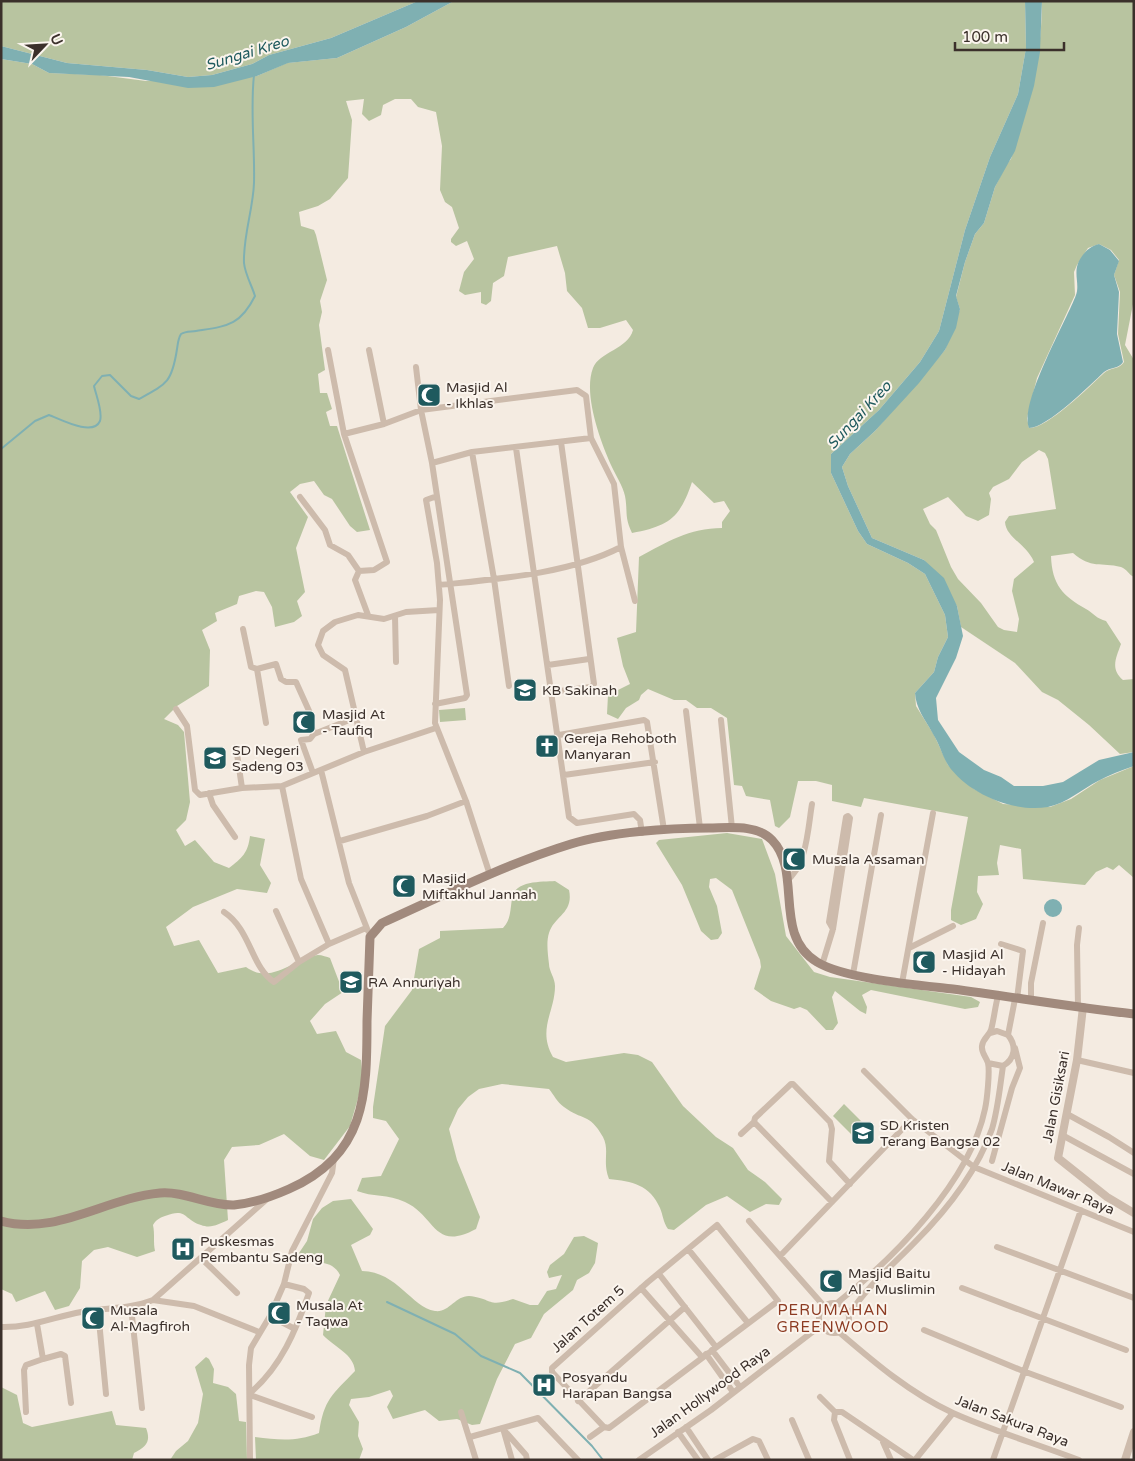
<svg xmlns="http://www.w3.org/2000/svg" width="1135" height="1461" font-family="'Varela Round',sans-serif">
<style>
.green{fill:#b8c4a0;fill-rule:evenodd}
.water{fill:#7fb0b2}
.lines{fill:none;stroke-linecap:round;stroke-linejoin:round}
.stream{stroke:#7fb0b2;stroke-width:2}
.minor{stroke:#cdbbac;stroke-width:6}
.tertiary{stroke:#cdbbac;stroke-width:8}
.secondary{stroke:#a18a7d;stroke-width:9}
.labels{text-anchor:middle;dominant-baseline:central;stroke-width:4;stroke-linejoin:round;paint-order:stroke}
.poi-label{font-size:14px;fill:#3b302b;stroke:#fbf5ee;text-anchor:start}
.street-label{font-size:14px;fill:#3b302b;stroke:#fbf5ee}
.water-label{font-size:15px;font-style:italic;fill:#1f5a5e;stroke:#fbf5ee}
.neighbourhood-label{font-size:15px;letter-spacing:1px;fill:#8c3b22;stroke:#fbf5ee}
</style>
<rect width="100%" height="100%" fill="#f4ebe1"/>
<path class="green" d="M1 1H418L331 38 269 55 252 64 212 75 188 77 147 70 67 63 1 46Z
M454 1H1025L1026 48 1018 94 990 157 965 230 939 331 920 362 879 410 831 454V473L858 531 867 544 908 563 925 574 945 615 948 637 938 657 934 672 915 693 916 706 934 735 948 765 974 789 1003 804 1050 807 1071 799 1100 780 1134 766V878L1119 865 1113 870 1107 867 1096 872 1085 885 1023 879 1021 849 1000 845 997 863 999 875 978 876 977 892 983 904 976 919 961 925 951 920V910L968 817 864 798 861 807 832 801V785L816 781H798L790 817 779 828 775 826 770 800 746 796 742 786 734 785 727 718 711 708H697L686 700H674L648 689 641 695 639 700 626 708 618 719 607 714 608 695 630 684 623 666 617 638 636 632 639 557C667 542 689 528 722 528V522L730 511 724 501 714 503 692 482C680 518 669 526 632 533 624 516 628 512 625 496 623 486 615 474 611 465 600 440 583 394 593 368 599 352 628 349 633 330L626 320 600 328H588L582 308 567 291 565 273 557 246 508 257 504 276 493 283 491 301 486 305 481 303V292L465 295 459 291 464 272 474 259 467 241 456 246 451 242V239L459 228 452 207 445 202 440 190 442 146 436 112 418 107 411 99H395L383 105 381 115 369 121 362 114 364 99 346 101 352 120 348 178 330 199 318 206 299 212 301 226 314 230 316 235 327 280 320 301 322 312 319 325 325 370 318 374 320 393H327L332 409 326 412 330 426H337L370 530 357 532 350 526 332 499 324 495 314 481 300 484 290 492 308 517 296 548 305 592 297 601 302 616 294 622 275 627 272 607 264 592 256 591 239 596 237 604 215 613 217 621 202 630 210 650 209 686 177 706 164 719 178 725 184 732 190 802 186 820 176 830 185 846 195 840 214 862 229 868C242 858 248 853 250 836L265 839 260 865 271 883 267 893 237 889 193 907 166 927 174 946 199 940 218 973 246 967C272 986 295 957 318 955 322 955 327 957 330 958L343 992 325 1004 310 1021 317 1034 336 1031 346 1052 361 1060 363 1081 350 1126 324 1160 310 1156 284 1134 259 1145 232 1147 224 1160 228 1220C219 1224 211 1229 201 1225 184 1220 187 1207 165 1216 159 1218 156 1220 153 1225 155 1235 153 1242 155 1251L137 1257 108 1247 94 1250 82 1261 80 1288 69 1306 55 1310 45 1291 16 1302 12 1294 1 1289V59L32 64 49 73 100 75 146 81 257 76 287 63 337 58 406 27Z
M1042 1H1134V299L1125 345 1134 360V583V577C1129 575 1127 569 1121 567 1101 562 1091 569 1073 553L1051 556C1052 585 1063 596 1086 609 1093 613 1097 619 1106 621L1121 644C1116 658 1110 669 1123 680L1134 679V752L1120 754 1089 725 1058 700 1042 692 1015 663 961 627 957 606 924 560 872 538 848 486 842 467 850 454 875 431 945 350 960 309 956 297 965 262 975 234 984 223 995 187 1006 165 1011 159C1028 105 1042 59 1042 1ZM1099 244 1111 250 1119 260 1114 275 1120 292 1118 334 1124 362C1119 370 1110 367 1104 373 1090 386 1047 429 1029 428L1027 418 1037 378 1075 295 1074 272 1077 265 1088 248ZM1039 450 1045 453 1048 459 1056 509 1009 516 1005 522C1006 538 1026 543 1034 562L1014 579 1012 591 1019 619 1017 632 1004 630 998 627 981 603 958 579 951 567 936 530 930 524 923 509 948 497 966 516 978 521 989 515 991 499 989 493 993 487 1009 479 1022 462Z
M465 708 466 720 440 722 439 710Z
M727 833 762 839 775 874 786 936 814 972 830 977 971 997 980 1002 978 1007 965 1009 871 990 862 995 867 1007 866 1014 860 1011 835 991 832 997 838 1023 833 1030H826L807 1010 800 1007 794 1009 771 1001 754 989 761 967 760 960 732 890 716 878 710 879 709 887 717 906 722 933 718 939 711 940 701 931 682 885 656 843 659 840Z
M555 881 569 890C574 913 554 916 549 933 546 942 548 955 549 964 549 971 555 978 555 986 555 1012 537 1029 553 1057L566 1062 624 1053 638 1055 652 1062 683 1106 716 1137 733 1148 748 1170 765 1182 782 1199 779 1205 766 1204 750 1212 727 1196 706 1205 674 1230 668 1229C663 1222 663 1215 660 1208 650 1185 632 1181 609 1179 602 1161 610 1151 603 1137 589 1112 582 1121 564 1107 557 1102 554 1095 549 1089L502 1084 479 1089 468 1097 458 1109 449 1129 457 1160 480 1217 476 1229C433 1252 436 1216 405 1202 388 1194 372 1197 357 1191L362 1178 381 1176 399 1139 386 1121 373 1118V1107L385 1026 412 990 419 949 440 938V931L503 928C511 919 510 911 512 899 514 880 542 882 555 881Z
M844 1104 866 1126 854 1137 833 1116Z
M351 1199 373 1229 370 1235 351 1245 362 1271C398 1272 411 1307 435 1311 449 1313 455 1296 469 1296 492 1298 487 1308 513 1299L530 1305H538L547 1291 556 1289 562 1275 549 1278 547 1272 550 1265 564 1254 574 1237 584 1236 598 1243 595 1263 589 1273 577 1280 573 1290 544 1314 531 1338 515 1344 497 1379 480 1424 472 1425 457 1419 439 1421 425 1410 393 1419 387 1407 393 1396 390 1390 369 1397 351 1399 349 1405 359 1422 358 1436 363 1449 359 1460H256L255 1437C279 1440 296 1442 319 1433 324 1399 332 1395 355 1371 354 1354 334 1347 323 1335L326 1305 340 1275C331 1257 312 1265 295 1259L307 1241 313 1219 322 1208 333 1201Z
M206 1357 209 1359 214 1369 213 1383 228 1387 236 1394 239 1421 246 1422 247 1460H170L176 1451 188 1441 198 1423 203 1394 195 1367Z
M1 1387 17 1395 23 1423 32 1427 112 1411 116 1425 146 1428C151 1441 147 1447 134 1453L132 1460H1Z"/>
<path class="water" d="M418 1H454L406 27 337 58 288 63 257 76 214 87 188 88 129 77 49 73 32 64 1 59V46L67 63 147 70 188 77 212 75 252 64 269 55 331 38Z
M1025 1H1042L1040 52 1034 86 1015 151 995 187 984 223 975 234 965 262 956 296 960 309 956 328 945 350 919 383 875 431 850 454 842 467 848 486 872 538 924 560 944 578 957 606 963 636 956 658 936 698 938 720 959 752 984 770 1001 777 1014 786H1043L1063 782 1099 760 1134 752V766C1122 770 1109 775 1098 781 1082 789 1067 803 1048 807 1014 813 968 794 948 765 942 755 939 743 933 734 925 719 916 709 915 693L934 672 938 657 948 637 945 615 925 574 908 563 867 544 858 531 831 473V454L879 410 920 362 939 331 965 230 990 157 1018 94 1026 48Z
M1099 244 1110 250 1119 261 1114 275 1119 292 1117 334 1123 362C1119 369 1110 367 1104 372 1090 385 1047 428 1029 428 1019 403 1066 322 1076 295 1080 284 1073 273 1079 261 1083 253 1090 246 1099 244Z
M1044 908a9 9 0 1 1 18 0a9 9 0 1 1-18 0Z"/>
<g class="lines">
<path class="stream" d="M1 449 35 421 49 415C60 419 93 437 100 421 103 412 96 395 94 386L102 376 110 375 131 396 139 399C167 384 172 382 177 349 178 343 178 339 181 334 186 331 191 332 196 331 227 326 240 326 255 296 252 286 245 274 244 263 243 236 253 210 254 183 255 147 250 111 254 75
M387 1302 455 1334 481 1356 520 1373 592 1446 603 1460"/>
<path class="minor" d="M328 350 344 434 387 562 374 570 359 571 355 580 368 615
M369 350 384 424
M416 367 421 410 432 463 467 695 465 698 435 704
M344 434 384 424 421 410 577 390 586 396 591 438 614 484 621 547 635 601
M516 448 569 817 577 823 634 814 640 820 642 833
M472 452 494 579 509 686
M432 463 472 452 591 438
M437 496 426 500 437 563 440 600 435 723 466 801 490 875
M300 497 325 530 330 545 348 555 359 571
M439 585C497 579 569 574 621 547
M395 616 396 662
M243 629 251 667 257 669 276 664 281 679 286 682H296L310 713 314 734
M548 665 589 659
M257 669 266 723
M552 692 591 687 594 684 561 442
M176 709 187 726 195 790 200 795 242 788 282 786 364 752 436 728
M686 711 700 828
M721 720 732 828
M314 734 357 717
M559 735 644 720 647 722 664 830
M236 747 242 788
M364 752 345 670 323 655 318 645 323 631 335 622 358 615 384 619 406 612 439 610
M321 770 349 883 368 931
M313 773 301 740 310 739 314 734
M564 775 655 762
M282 786 301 879 329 944
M209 793 213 805 235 837
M340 841 427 816 466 801
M786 881C807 867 808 827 812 804
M276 911 299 962
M224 912C251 930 251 967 274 982L299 962 329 944 366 928
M1001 944 1023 951 1017 999
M909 948 953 926
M822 965 833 929 850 818 848 816 846 817 829 922 833 929
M853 974 881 815
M902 983 933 813
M1031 1001V983L1043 923
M1078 1007 1077 945 1079 928
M990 1033 997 1031 1008 1035
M1077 1060 1134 1073
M988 1063 1003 1066
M864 1071 912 1119 974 1167 1134 1232
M1067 1114 1109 1137 1134 1153
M741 1134 754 1122
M1062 1135 1134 1174
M992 1161 1012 1088 1020 1068 1015 1048
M832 1202 754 1122 755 1118 791 1084H793L830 1122 832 1129 829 1161 850 1184
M749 1221 824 1306
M717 1225 778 1301 609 1428 604 1427 552 1372V1368L648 1282Z
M997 1247 1134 1298
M688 1249 748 1323
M780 1256 912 1119
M201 1258 237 1293
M659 1274 716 1347
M641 1288 702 1357
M962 1288 1126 1350
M153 1300 194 1306 259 1332
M819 1318a15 15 0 1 1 30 0a15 15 0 1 1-30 0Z
M837 1303C893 1259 970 1182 985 1109 987 1100 990 1071 988 1063 986 1056 981 1053 982 1046 983 1038 989 1036 991 1030 994 1019 995 1007 998 996
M131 1307 142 1408
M98 1310 106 1394
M849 1315C866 1287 892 1266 915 1242 946 1211 977 1171 992 1129 998 1109 1000 1086 1003 1066 1015 1059 1017 1046 1008 1035L1015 999
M270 1316 295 1329
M1 1327C29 1328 54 1317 81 1312 105 1308 130 1309 153 1300L267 1199
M924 1330 1023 1371 1121 1407
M840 1333C875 1363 910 1393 953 1413 993 1431 1037 1444 1079 1460
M712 1350 740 1387
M706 1354 733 1392
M43 1359 61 1354 65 1356 71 1403
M250 1393C281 1367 296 1330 309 1293L304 1289 284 1284
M250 1395 312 1417
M820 1397 835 1412
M578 1401 685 1307
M26 1412 24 1370 26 1365 43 1359 37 1324
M461 1412 476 1460
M792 1420 809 1460
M686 1427 708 1460
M503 1429 526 1455 527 1460
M504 1432 512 1460
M678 1432 698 1460
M470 1437 538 1418 578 1460
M590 1437 604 1427
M883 1442 891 1460
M250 1460 249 1365 251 1348 270 1316 284 1284 292 1251 332 1173 334 1158
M639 1460 711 1410 820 1326
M715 1460 753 1439 759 1441 768 1460
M850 1460 834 1420 835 1412H842L913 1460
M915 1460 953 1413
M993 1460 1081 1210"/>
<path class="tertiary" d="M1083 1007 1077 1060 1058 1158 1107 1197 1134 1213
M1125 1460 1134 1432"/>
<path class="secondary" d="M1 1221C57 1236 105 1198 160 1193 185 1191 209 1206 234 1205 254 1203 271 1197 289 1189 366 1155 367 1095 367 1021 368 993 369 965 370 937L382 923C444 895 506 864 571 844 610 832 668 828 709 828 728 828 757 824 772 840 803 872 772 935 817 962 845 979 918 985 953 989 1013 997 1073 1007 1134 1014"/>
</g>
<defs>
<g id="mosque-square" transform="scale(1.25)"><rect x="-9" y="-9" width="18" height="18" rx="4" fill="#1f5a5e" stroke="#fbf5ee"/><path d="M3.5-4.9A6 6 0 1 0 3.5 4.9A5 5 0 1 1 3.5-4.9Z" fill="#fff"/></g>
<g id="school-square" transform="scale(1.25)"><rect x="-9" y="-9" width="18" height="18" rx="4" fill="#1f5a5e" stroke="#fbf5ee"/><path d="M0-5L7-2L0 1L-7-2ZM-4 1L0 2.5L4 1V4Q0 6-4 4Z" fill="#fff"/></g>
<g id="church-square" transform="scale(1.25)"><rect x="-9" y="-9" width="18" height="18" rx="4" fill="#1f5a5e" stroke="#fbf5ee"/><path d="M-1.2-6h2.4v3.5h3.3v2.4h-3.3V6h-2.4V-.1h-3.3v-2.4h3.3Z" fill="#fff"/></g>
<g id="hospital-square" transform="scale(1.25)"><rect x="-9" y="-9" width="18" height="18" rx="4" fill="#1f5a5e" stroke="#fbf5ee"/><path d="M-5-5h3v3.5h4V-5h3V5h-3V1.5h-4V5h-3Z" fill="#fff"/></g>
</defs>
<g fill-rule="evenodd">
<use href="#mosque-square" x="429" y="395"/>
<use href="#school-square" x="525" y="690"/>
<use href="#mosque-square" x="304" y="722"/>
<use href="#church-square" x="547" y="746"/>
<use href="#school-square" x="215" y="758"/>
<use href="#mosque-square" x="794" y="859"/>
<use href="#mosque-square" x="404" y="886"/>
<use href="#mosque-square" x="924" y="962"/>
<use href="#school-square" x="351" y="982"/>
<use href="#school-square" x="863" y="1133"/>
<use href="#hospital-square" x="183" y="1249"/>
<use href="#mosque-square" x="831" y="1281"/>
<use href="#mosque-square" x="279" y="1313"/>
<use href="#mosque-square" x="93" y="1318"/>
<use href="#hospital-square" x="544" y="1385"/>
</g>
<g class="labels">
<g class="poi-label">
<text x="446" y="387">Masjid Al<tspan x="446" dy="16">- Ikhlas</tspan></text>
<text x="542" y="690">KB Sakinah</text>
<text x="322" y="714">Masjid At<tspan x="322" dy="16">- Taufiq</tspan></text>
<text x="564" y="738">Gereja Rehoboth<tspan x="564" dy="16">Manyaran</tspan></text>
<text x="232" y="750">SD Negeri<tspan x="232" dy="16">Sadeng 03</tspan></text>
<text x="812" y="859">Musala Assaman</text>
<text x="422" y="878">Masjid<tspan x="422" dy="16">Miftakhul Jannah</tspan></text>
<text x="942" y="954">Masjid Al<tspan x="942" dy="16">- Hidayah</tspan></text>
<text x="368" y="982">RA Annuriyah</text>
<text x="880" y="1125">SD Kristen<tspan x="880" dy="16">Terang Bangsa 02</tspan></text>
<text x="200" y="1241">Puskesmas<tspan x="200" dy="16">Pembantu Sadeng</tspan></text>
<text x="848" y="1273">Masjid Baitu<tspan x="848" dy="16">Al - Muslimin</tspan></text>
<text x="296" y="1305">Musala At<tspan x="296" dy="16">- Taqwa</tspan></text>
<text x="110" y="1310">Musala<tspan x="110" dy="16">Al-Magfiroh</tspan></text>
<text x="562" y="1377">Posyandu<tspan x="562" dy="16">Harapan Bangsa</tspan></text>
</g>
<g class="street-label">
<text transform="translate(1056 1097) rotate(-79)">Jalan Gisiksari</text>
<text transform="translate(1058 1188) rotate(22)">Jalan Mawar Raya</text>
<text transform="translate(588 1319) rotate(-42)">Jalan Totem 5</text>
<text transform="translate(710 1392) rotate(-36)">Jalan Hollywood Raya</text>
<text transform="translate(1012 1421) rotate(21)">Jalan Sakura Raya</text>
</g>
<g class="water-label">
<text transform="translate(247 53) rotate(-17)">Sungai Kreo</text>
<text transform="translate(859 415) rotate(-47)">Sungai Kreo</text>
</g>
<g class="neighbourhood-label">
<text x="833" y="1310">PERUMAHAN<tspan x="833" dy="17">GREENWOOD</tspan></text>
</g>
</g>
<rect width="1135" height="1461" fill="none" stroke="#3b302b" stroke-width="5"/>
<g transform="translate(45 45) rotate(65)" stroke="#fbf5ee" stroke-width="4" paint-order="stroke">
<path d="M0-4L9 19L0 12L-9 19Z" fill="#3b302b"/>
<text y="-8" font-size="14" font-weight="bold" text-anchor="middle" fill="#3b302b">U</text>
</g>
<path d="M955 42v8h109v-8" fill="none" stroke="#3b302b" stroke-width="2.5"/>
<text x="962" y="42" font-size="15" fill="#3b302b" stroke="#fbf5ee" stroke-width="4" paint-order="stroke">100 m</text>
</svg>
